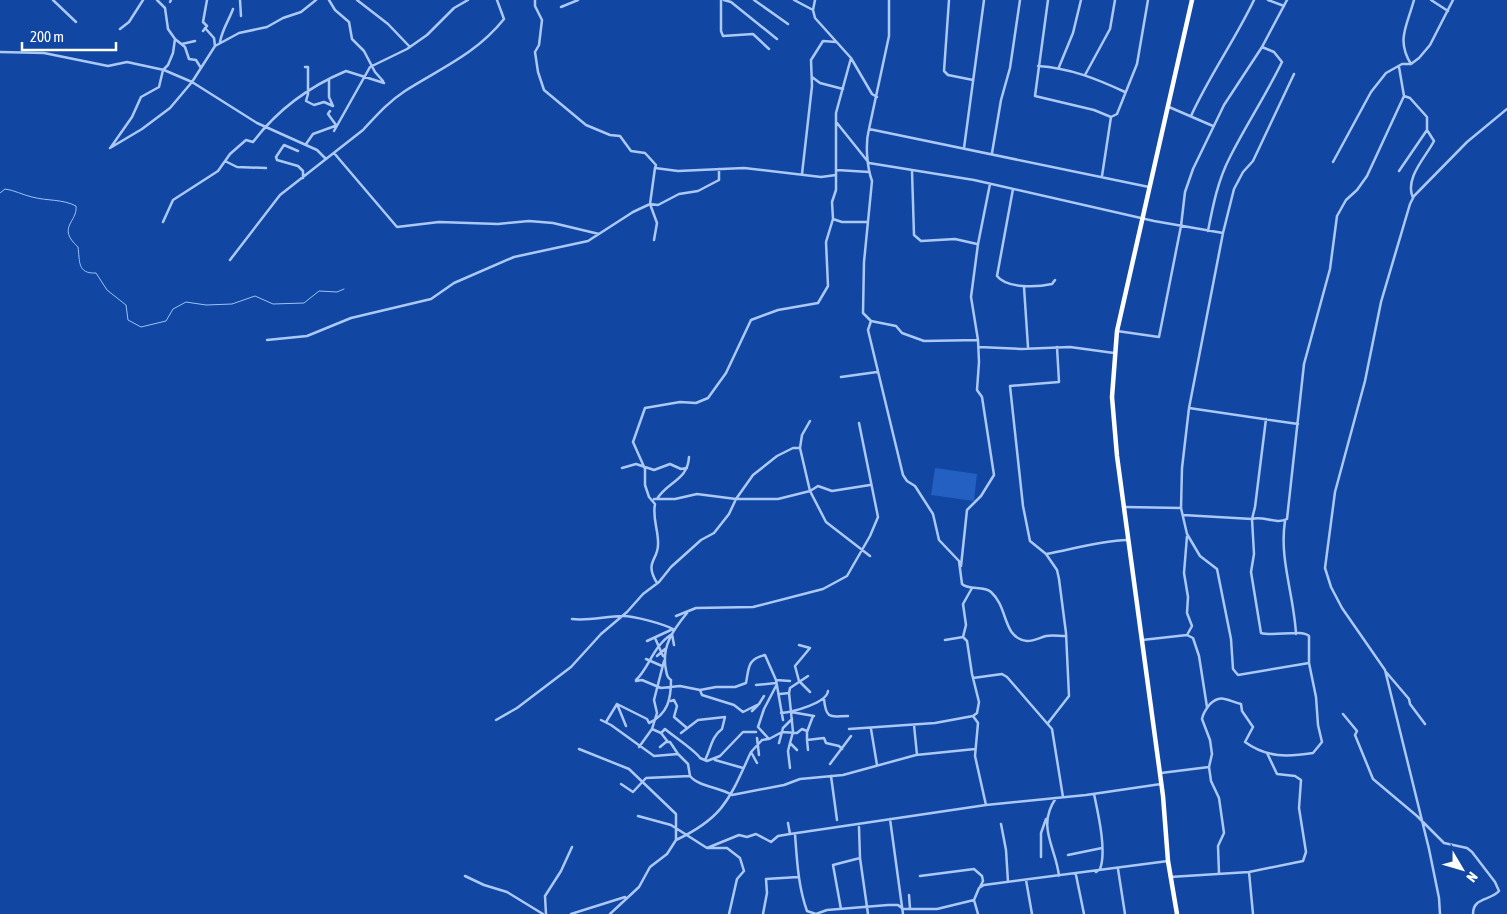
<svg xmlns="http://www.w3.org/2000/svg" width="1507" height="914" font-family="'Asap Condensed',sans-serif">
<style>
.grass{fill:#2360c1}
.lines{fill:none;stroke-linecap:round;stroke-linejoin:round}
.stream{stroke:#9cc2f9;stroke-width:1}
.street{stroke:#abc8f6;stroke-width:2.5}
.highway{stroke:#fff;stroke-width:4.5}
</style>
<rect width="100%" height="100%" fill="#1147a2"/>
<path class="grass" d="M935 468 977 474 974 501 931 495Z"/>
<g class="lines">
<path class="stream" d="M0 193 5 189C14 190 23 195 32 197 47 201 63 199 76 206 78 222 56 227 78 247 80 261 77 274 96 273L107 290 126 305 128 320 141 327 166 321 173 309 186 302 206 305 232 304 255 296 273 304 304 303 319 291 337 292 344 289"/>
<path class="street" d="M53 0 76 22
M240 0 241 16
M329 0 335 10 349 22 352 39 364 51 375 72 383 81
M357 0 388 24 410 47
M535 0V6L542 20 539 45 535 52 538 72 544 90 586 125 610 135 620 136 631 151 645 153 656 165 655 168 678 171 744 168 821 177 836 175
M721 0V31L723 36 753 34 769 49
M724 0 731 2 777 39
M754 0 788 24
M794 0 813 10
M815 0 813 10 815 18 851 58 872 94 877 97
M889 0V36L869 129 1149 187
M949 0 944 71 948 75 973 80
M1048 0 1035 96 1094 110 1111 117
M1268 0 1284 6
M1431 0 1448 11
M170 2 171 0
M561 7 578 0
M205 28 214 38 215 46
M120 29 129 22 143 0
M203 31 207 26 203 22 207 0
M175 39 185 47 189 59 196 60 201 68
M220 42C222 30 229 20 233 9
M182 44 195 41
M0 52 44 53 108 66 127 62 164 70 192 82 257 123 317 150 326 159
M1411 64C1396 40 1407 26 1414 0
M1038 66C1070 68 1097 79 1125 92
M305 67H308V94L306 101 314 105 324 102 333 106 329 97V79
M1059 67 1073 33 1081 0
M1399 67 1404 96 1410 98 1427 117V130L1434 141C1426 157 1404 178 1413 198
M1294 74 1253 161 1243 172 1234 189 1223 233 1189 408 1182 468 1181 508 1187 534 1200 556 1217 569 1231 639 1233 669 1238 675 1309 663
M1085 75 1110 29 1115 0
M812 77 820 83 843 89
M1169 107 1213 126
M330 111 328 114 336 125
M1191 116C1209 76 1235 40 1254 0
M837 123 869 163 974 180 1154 221 1223 233
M869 129C865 144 867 167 872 181L864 262 863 313 871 321 868 330 903 475 907 481 915 486 933 514 939 540 959 561 962 584C970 591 983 585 991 592 1009 608 1002 638 1027 641 1034 641 1039 638 1046 636 1052 635 1059 636 1065 636
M334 131 370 67 407 49 427 35 454 8 468 0
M306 144 313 134 335 126
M111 147 132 117 141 97 159 87 163 70 168 65 173 53 175 39 168 29 165 8 157 0
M110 148 142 129 170 108 192 82 215 46 239 33 267 27 283 18 301 12 316 0
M964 148 984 0
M298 151 284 145 276 157 277 160 298 166 303 171V178
M334 153 397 227 439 222 498 224 529 221 553 223 599 234
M992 153 1001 100 1010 68 1020 0
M225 161 237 167 266 168
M1333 162 1371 92 1386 73 1402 64H1411L1419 58 1430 45 1453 0
M837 170 869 172
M912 171 914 235 921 241 955 239 977 244
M1399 171 1427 130
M802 174 812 86 811 60 823 41 836 42
M1102 176 1111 117 1117 114 1137 64 1148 0
M1013 189 997 276C1007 289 1038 287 1052 284L1055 280
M833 219 832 202 836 190V113L851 58
M163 222 173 200 218 171 230 154 246 140 253 142C278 109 308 87 346 71L384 83
M1208 231C1213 205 1218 180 1230 157 1246 125 1266 95 1282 62L1274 52 1262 47
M654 240 657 223 650 204 655 168
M230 260 280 195 363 130C376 116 388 102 405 91 441 68 476 54 504 19L497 0
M1024 287 1028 347
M871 321 896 326 902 333 924 341 978 340 979 362 977 390 982 397 994 475 981 496 967 510 961 566
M1117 331 1159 337 1181 226 1185 192 1193 169 1224 105 1262 47 1287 0
M267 340 307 336 351 318 431 299 454 283 514 257 588 241 633 212 650 204 658 205 679 194 698 191 719 180V169
M978 340 971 297 978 244 990 184
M979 347 1021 349 1070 347 1114 353
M1057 347 1059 382 1010 386 1023 506 1030 541 1046 554C1073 549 1100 541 1127 540
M841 377 877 372
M1189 408 1298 424
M810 421 802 435 800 448 810 491 826 522 870 556
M622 468 636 464 654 470 670 464 681 469 687 468
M654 499H675L697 494 736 499H778L810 491 818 486 832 491 870 485
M657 499C667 482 688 480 689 457
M1125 507 1181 508
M1183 515 1252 519 1255 507 1266 419
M1285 521C1279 559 1294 595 1296 634
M1187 536 1184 573 1188 597 1187 613 1192 626 1187 635
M1046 554 1057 570 1059 579 1066 633 1069 696 1048 723
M657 583C644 562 658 560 658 545 659 531 652 519 655 504L649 497 645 485V469L633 442 645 408 680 402 696 403 708 398 726 373 751 320 778 310 818 303 828 286 826 242 833 219 842 222H867
M676 616 696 608 753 607 823 589 847 576 870 536 878 517 859 423
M572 619C590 621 606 616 623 616 635 616 663 624 673 629
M655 638 663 656
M945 640 963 637 966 625 963 604 972 588
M1142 640 1187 635 1193 638 1199 656 1207 707
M647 641 673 629
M799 645 810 648 795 666 799 681 810 692
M657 656 665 649
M646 659 662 666
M1386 672 1409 699 1410 704 1425 724
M973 678 1002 674 1007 677 1052 729 1063 797
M636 680C649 668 653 646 672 634L674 645
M776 680 790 681
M636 681 642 680 661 688 680 686 700 690 716 687H735L746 683C749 668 747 659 765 655L776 680 783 720
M756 685 776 683
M776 686 764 709 758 727 769 739 782 732 797 733 802 729 807 731
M700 690 702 695 734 705 743 712 759 704 764 696
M789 693 790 688 808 676
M780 694 789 693 791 712
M824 699C826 721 832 716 848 716
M671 701 674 700 677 706 674 717 687 728
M752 711 758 705
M781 713C793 712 827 703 828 691
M1343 714 1357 731 1355 735 1373 779 1417 816 1444 843 1467 848 1472 852 1495 882 1499 891C1490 901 1473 897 1473 914
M973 716 978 723 975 756 986 805
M496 720 517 708 571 667 601 634 627 612 643 594 659 582 671 567 701 540 714 533 729 514 736 499 753 475 777 456 793 448H800
M601 720 611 725 654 756 678 754 688 764 690 776 646 778 633 792 621 784
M606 722 617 704
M914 725 917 755
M626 726 617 704 647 719 649 723C668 714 671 699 671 680 667 677 667 675 666 670 661 647 673 630 687 613
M652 729 657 713 654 700 664 661
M849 729 935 723 973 716 977 713 979 702 972 674 967 641 963 637
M871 729 877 765
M661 733 668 742
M681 733 698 720 725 717 722 729C711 737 711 749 705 760
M757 738 759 755
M807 740V732L813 716
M779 743 783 728 792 719
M790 743 788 751 790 768
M639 747 652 729 661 733 665 729C673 736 696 751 700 758L707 761 720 756 743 732H756
M660 747 666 742H670L678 754
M579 749 629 769 676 814V840L667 854 650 867 639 887 610 914
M797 750 790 743 793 732 791 712 814 716
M808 750 807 740 824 738 826 743 839 746 842 749
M715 760 743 768
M757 763 751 752 762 740 768 739
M830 764 851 736
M1161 773 1209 767
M690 776C699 787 720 787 732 795L784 785 800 779 843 775 916 755 975 749
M831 776 837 820
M1094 794C1098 813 1107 851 1100 869L1096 872
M1056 798C1036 827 1056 847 1059 876
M638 816 671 825 707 848H727L740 858 744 871 737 879 729 914
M890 819 903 914
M788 823 790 834
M1001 824 1006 850 1008 882
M859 827 860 858 868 914
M795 834C797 860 798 886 807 911L816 914 827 910 888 905H898L903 909H937L974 900 979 888 984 885 1168 861
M676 840C725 817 730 797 751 752
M707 848 739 835 747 837 756 834 771 842 778 836 790 834 986 805 1086 795 1161 784
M1068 855 1102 848
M1041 857V833L1046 819
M1118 869 1125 914
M1249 872 1303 861 1306 852 1299 808 1301 780 1295 776 1277 774 1267 753
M1219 873 1218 846 1224 833 1219 798 1211 781 1209 767 1212 754 1210 740 1202 719C1203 713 1206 709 1210 704 1221 693 1228 701 1241 704L1242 711 1253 727 1245 742C1267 758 1288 757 1313 753L1322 742 1318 725 1316 697 1309 663V636C1301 629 1273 637 1261 633L1251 572 1254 554 1252 519C1263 515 1276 525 1287 519L1304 364 1330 269 1337 216 1346 200 1357 190 1367 176 1404 96
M1076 875 1084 914
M465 876 484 885 507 892 543 914
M920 876 974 869 982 876 983 881 980 887
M1170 877 1249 872 1253 914
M1026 880 1032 914
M909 895 910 908
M974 900 978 914
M841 909 833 865 860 858
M546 914 545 896 561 871 572 847
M571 914 625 897
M763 914 767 893 766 879 798 877
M1440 914 1439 898 1429 849 1385 670 1342 608 1331 587 1325 568 1335 492 1365 381 1381 302 1410 204 1414 196 1467 142 1507 109"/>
<path class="highway" d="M1177 914 1168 861 1163 796 1117 456 1112 397 1117 331 1192 0"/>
</g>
<g transform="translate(1462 869) rotate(128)" stroke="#1147a2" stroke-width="4" paint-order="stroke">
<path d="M0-4L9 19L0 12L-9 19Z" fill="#ffffff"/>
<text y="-8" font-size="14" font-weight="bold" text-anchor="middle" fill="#ffffff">N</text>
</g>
<path d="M22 42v8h94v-8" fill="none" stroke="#ffffff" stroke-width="2.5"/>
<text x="30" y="42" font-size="15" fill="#ffffff" stroke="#1147a2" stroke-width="4" paint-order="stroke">200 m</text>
</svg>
